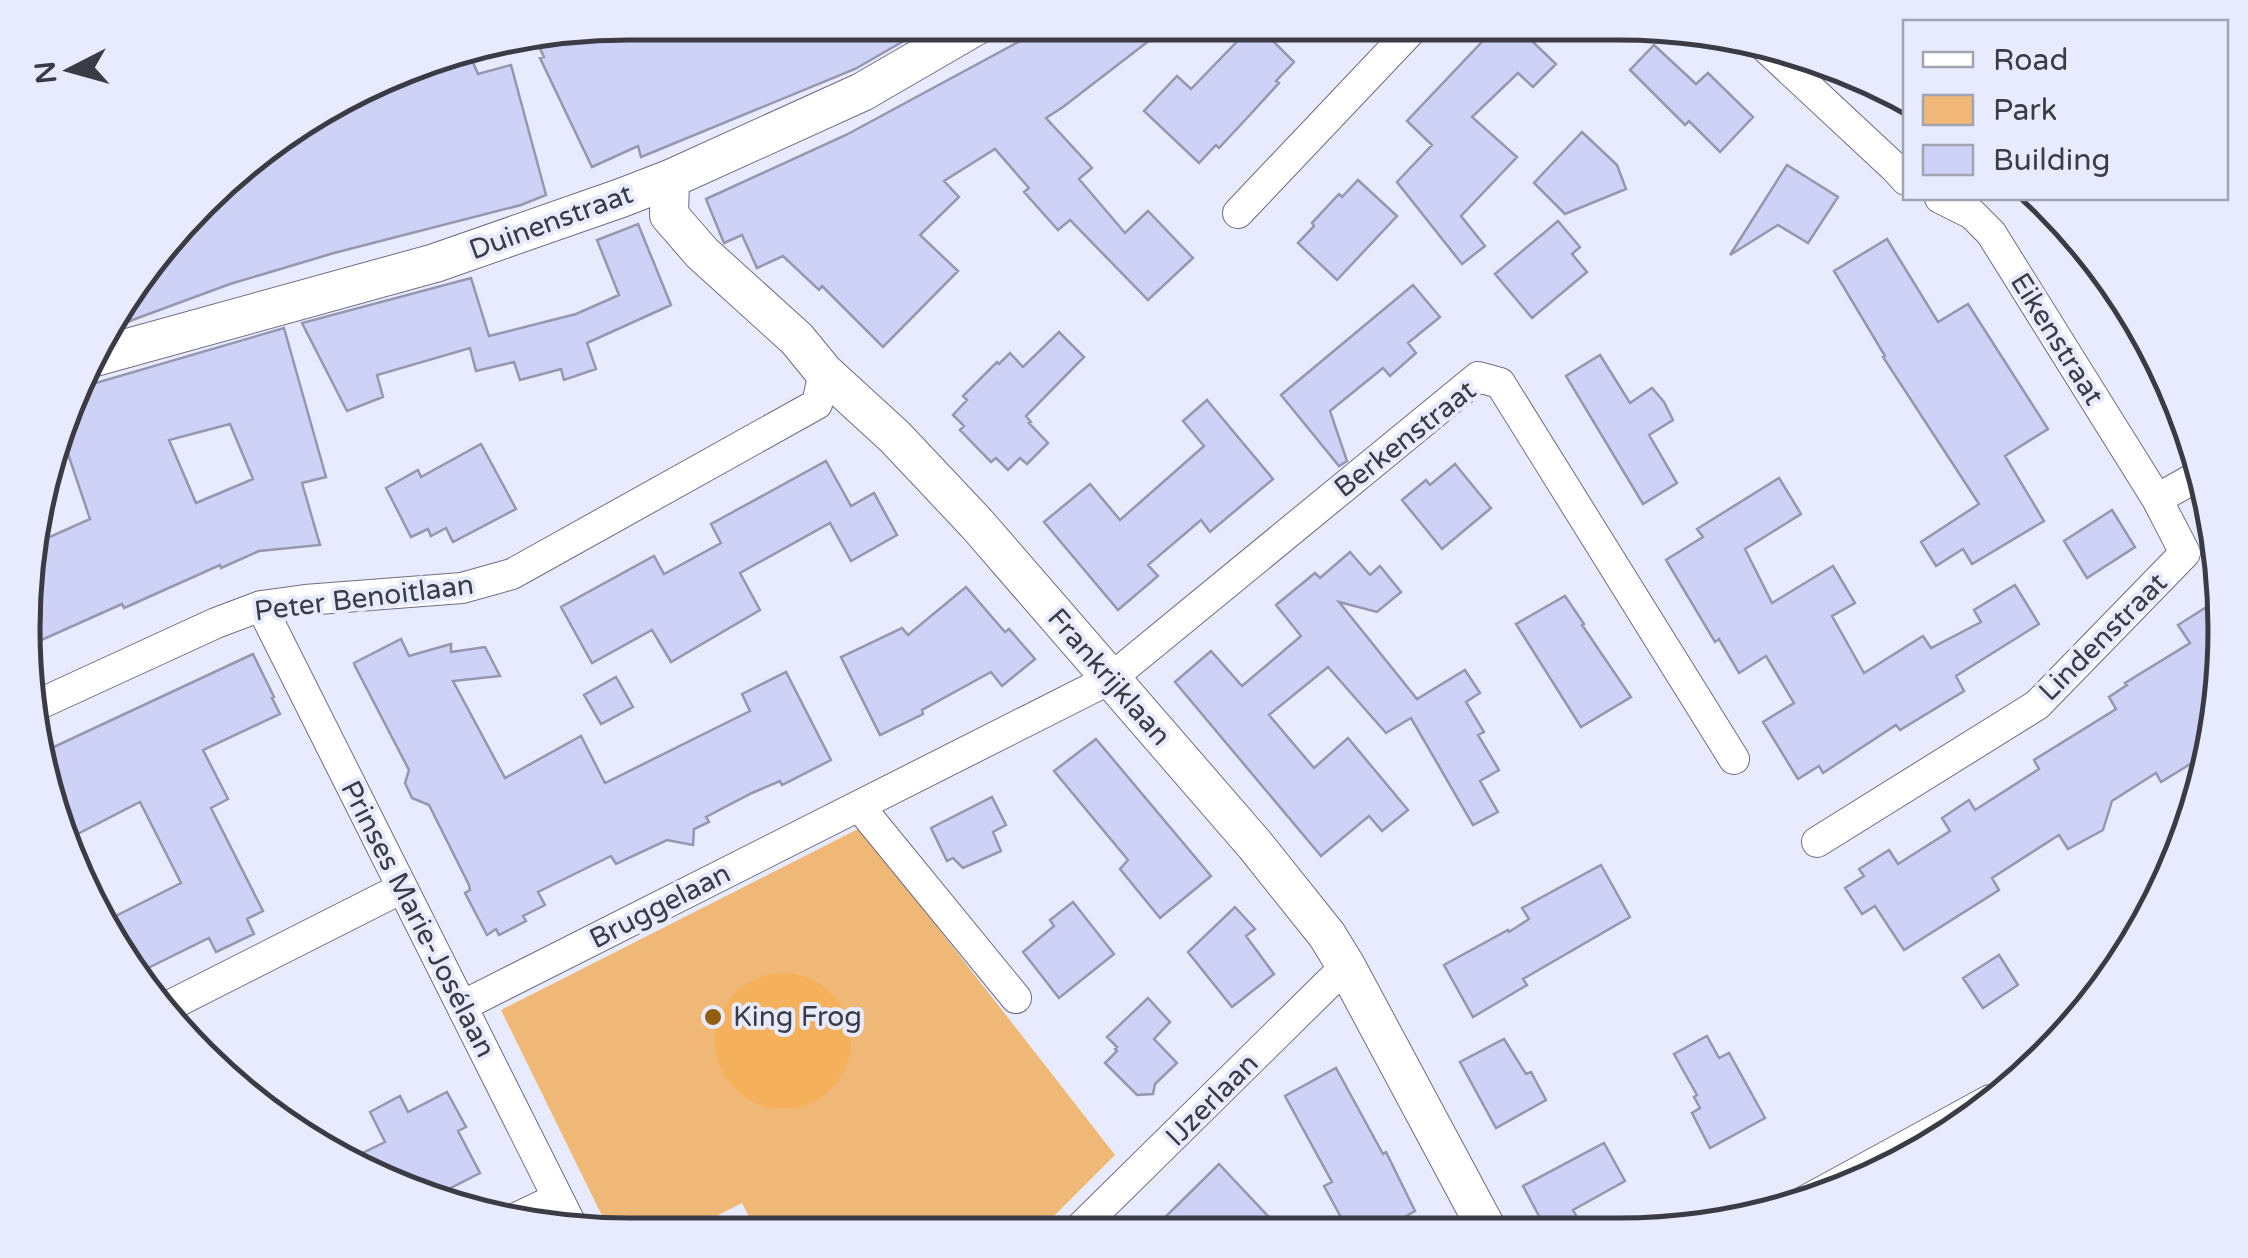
<svg xmlns="http://www.w3.org/2000/svg" width="2248" height="1258" font-family="'Varela Round',sans-serif">
<style>
.green{fill:#efb876}
.water{fill:#f4b05b}
.building{fill:#cfd2f7;stroke:#9597ae;stroke-width:2.5;fill-rule:evenodd}
.lines{fill:none;stroke-linecap:round;stroke-linejoin:round}
.minor-casing{stroke:#6d6e84;stroke-width:32}
.tertiary-casing{stroke:#6d6e84;stroke-width:40}
.minor{stroke:#fff;stroke-width:30}
.tertiary{stroke:#fff;stroke-width:38}
.poi-dot{fill:#925e10;stroke:#e8eafe;stroke-width:4}
.labels{text-anchor:middle;dominant-baseline:central;stroke-width:8;stroke-linejoin:round;paint-order:stroke}
.street-label{font-size:28px;fill:#3a3b45;stroke:#e8eafe}
.poi-label{font-size:28px;fill:#3a3b45;stroke:#e8eafe;text-anchor:start}
.rim{fill:none;stroke:#3a3b45;stroke-width:5}
</style>
<rect width="100%" height="100%" fill="#e8eafe"/>
<path class="green" d="M860 828 1115 1155 1037 1233 758 1234 742 1203 681 1234H611L501 1010Z"/>
<path class="water" d="M715 1041a68 68 0 1 1 136 0a68 68 0 1 1-136 0Z"/>
<path class="building" d="M629 22 864 23H935L855 69 641 157 638 146 592 167 540 58 544 57 535 38Z
M1045 23H1172L1063 107 1046 118 1092 168 1079 179 1125 233 1148 211 1193 258 1148 300 1070 220 1058 230 1024 192 1029 188 995 149 944 181 959 197 920 235 958 271 883 347 822 286 819 290 783 256 757 268 742 235 724 243 706 199 846 135 1022 40Z
M1255 23 1294 62 1276 81 1279 83 1247 118 1219 148 1216 145 1199 163 1144 111 1177 76 1191 89Z
M1499 24H1514L1556 64 1533 87 1518 73 1472 117 1517 157 1461 216 1485 246 1462 264 1397 182 1432 145 1407 121Z
M1654 45 1696 84 1708 73 1753 117 1720 152 1689 121 1685 125 1630 70Z
M467 49 478 74 511 65 546 195 521 205 334 253 230 284 108 329 125 292 260 148 429 57Z
M1582 132 1617 165 1626 189 1565 214 1534 183Z
M1787 165 1838 197 1808 243 1778 225 1730 255Z
M1358 180 1397 216 1337 280 1298 243 1314 226 1312 223 1339 194 1342 197Z
M1558 221 1580 247 1572 254 1587 272 1532 318 1495 274Z
M638 224 671 305 587 343 596 369 564 380 561 369 520 380 514 362 476 371 470 348 377 375 383 397 347 411 302 323 471 278 489 336 576 314 619 295 597 240Z
M1887 239 1938 322 1968 304 2048 429 2005 456 2044 521 1972 564 1963 549 1936 566 1921 542 1979 504 1883 357 1885 356 1834 271Z
M1413 285 1440 317 1408 343 1416 353 1390 376 1383 368 1330 411 1347 461 1339 466 1281 395Z
M284 328 326 477 302 483 320 545 259 551 221 568 220 565 124 608 122 604 26 647 36 543 90 519 61 433 82 387ZM230 424 253 479 196 503 169 440Z
M1059 332 1084 357 1026 416 1031 422 1029 423 1048 443 1027 464 1020 458 1008 470 996 458 991 462 960 430 964 426 953 415 967 400 963 396 997 362 999 364 1010 353 1023 367Z
M1600 355 1630 403 1652 388 1664 402 1673 420 1649 435 1677 483 1643 504 1566 376Z
M1207 400 1273 479 1210 532 1201 520 1148 565 1158 576 1118 610 1044 522 1090 484 1120 520 1204 446 1183 421Z
M481 444 516 509 453 542 446 528 431 536 428 529 411 537 386 488 418 470 421 477Z
M826 461 851 506 874 493 897 535 851 561 830 523 740 573 760 610 671 662 652 630 592 663 561 607 654 556 664 574 721 543 711 524Z
M1455 464 1491 508 1442 549 1402 500 1426 480 1430 485Z
M1779 478 1801 514 1745 549 1772 603 1833 566 1855 603 1832 616 1864 673 1923 636 1931 648 1981 622 1974 610 2015 585 2039 624 1956 676 1964 691 1900 730 1896 725 1823 773 1819 766 1798 779 1763 722 1794 703 1766 656 1739 673 1719 639 1715 642 1666 560 1703 537 1697 529Z
M2112 510 2135 547 2087 578 2064 541Z
M1350 552 1370 575 1380 566 1401 592 1377 612 1339 602 1417 699 1465 670 1480 693 1466 702 1484 732 1478 735 1499 770 1480 781 1498 812 1473 825 1411 718 1386 733 1328 667 1269 715 1314 768 1348 738 1408 810 1382 831 1369 816 1321 856 1175 682 1211 651 1242 686 1301 636 1276 605 1315 573 1320 578Z
M966 587 1005 632 1009 629 1035 659 1002 686 991 672 922 710 923 714 880 735 841 657 902 628 908 635Z
M1565 596 1584 624 1582 625 1631 697 1581 727 1516 624Z
M2213 603 2220 709 2205 755 2161 782 2156 773 2112 801 2103 830 2068 849 2059 835 1992 878 1999 890 1904 950 1875 906 1862 914 1845 888 1864 876 1859 869 1889 850 1898 864 1950 831 1942 818 1969 800 1975 810 2039 769 2034 760 2116 709 2109 697 2127 685 2125 683 2190 643 2178 625Z
M401 639 409 656 451 644V652L485 647 500 676 453 681 505 778 581 736 605 783 750 711 742 694 786 672 831 760 782 785 780 781 752 793 706 817 709 822 694 829 693 845 667 840 616 864 611 856 538 892 545 905 523 916 526 921 499 935 496 929 487 935 465 893 470 890 469 885 429 805 412 798 405 783 409 770 355 666 354 663Z
M253 654 274 697 272 698 280 714 203 750 228 799 211 808 263 911 247 919 254 934 216 952 209 938 138 973 106 921 181 883 140 802 64 841 43 752Z
M616 677 633 707 601 724 584 695Z
M1096 739 1211 876 1160 918 1120 869 1128 860 1054 771Z
M992 797 1006 825 993 832 1001 851 963 868 953 858 947 861 931 828Z
M1601 865 1630 917 1523 979 1527 985 1473 1017 1444 965 1508 930 1509 932 1529 919 1522 908Z
M1073 902 1114 954 1059 998 1023 952 1054 926 1050 920Z
M1235 907 1255 929 1246 936 1274 974 1232 1007 1188 952Z
M1999 955 2018 985 1983 1008 1963 978Z
M1148 998 1170 1022 1154 1039 1177 1063 1155 1084 1153 1094 1137 1095 1105 1063 1117 1051 1115 1049 1117 1047 1107 1037Z
M1707 1036 1719 1058 1729 1053 1765 1118 1710 1148 1692 1113 1700 1108 1694 1097 1697 1095 1674 1054Z
M1504 1039 1526 1074 1531 1072 1546 1100 1496 1128 1460 1062Z
M1336 1068 1383 1154 1386 1152 1415 1211 1380 1231 1349 1232 1324 1186 1332 1182 1285 1096Z
M447 1092 466 1127 458 1131 480 1173 431 1198 344 1162 385 1142 370 1112 400 1096 408 1112Z
M1604 1143 1625 1181 1573 1210 1585 1231H1547L1523 1186Z
M1219 1164 1283 1232H1150Z"/>
<g class="lines">
<g class="minor-casing">
<path id="minor" d="M1762 44 1895 168 1906 180
M1940 198 1972 214 1991 233 2157 499
M1238 213 1418 23
M261 606 575 1232
M33 707 216 623 261 606 305 600 462 588 512 574 817 404 824 372
M859 806 1016 998
M1817 842 2037 705 2185 553 2157 499 2205 472
M462 1006 1110 679 1478 377 1500 383 1734 759
M161 1010 402 888
M510 1221 558 1198
M1075 1233 1346 966"/>
</g>
<g class="tertiary-casing">
<path id="tertiary" d="M670 179 669 215 702 253 797 339 824 372 895 437 977 524 1255 845 1327 935 1346 966 1488 1231
M95 357 435 263 621 198 670 179 862 92 981 23
M1806 1205 1991 1104"/>
</g>
<use href="#minor" class="minor"/>
<use href="#tertiary" class="tertiary"/>
</g>
<circle class="poi-dot" cx="713" cy="1017" r="10"/>
<g class="labels">
<g class="street-label">
<text transform="translate(551 222) rotate(-20)">Duinenstraat</text>
<text transform="translate(2057 339) rotate(58)">Eikenstraat</text>
<text transform="translate(1405 439) rotate(-38)">Berkenstraat</text>
<text transform="translate(364 598) rotate(-7)">Peter Benoitlaan</text>
<text transform="translate(2103 637) rotate(-45)">Lindenstraat</text>
<text transform="translate(1109 677) rotate(49)">Frankrijklaan</text>
<text transform="translate(660 906) rotate(-27)">Bruggelaan</text>
<text transform="translate(418 919) rotate(63)">Prinses Marie-Josélaan</text>
<text transform="translate(1212 1100) rotate(-45)">IJzerlaan</text>
</g>
<g class="poi-label">
<text x="733" y="1017">King Frog</text>
</g>
</g>
<path d="M0 0H2248V1258H0ZM629 40H1619A589 589 0 0 1 2208 629V629A589 589 0 0 1 1619 1218H629A589 589 0 0 1 40 629V629A589 589 0 0 1 629 40Z" fill="#e8eafe" fill-rule="evenodd"/>
<path class="rim" d="M629 40H1619A589 589 0 0 1 2208 629V629A589 589 0 0 1 1619 1218H629A589 589 0 0 1 40 629V629A589 589 0 0 1 629 40Z"/>
<rect x="1903" y="20" width="325" height="180" fill="#e8eafe" stroke="#a2a4b4" stroke-width="2.5"/>
<rect x="1923" y="52" width="50" height="15" fill="#ffffff" stroke="#a2a4b4" stroke-width="2.5"/>
<text x="1993" y="70" font-size="30" fill="#3a3b45">Road</text>
<rect x="1923" y="95" width="50" height="30" fill="#efb876" stroke="#a2a4b4" stroke-width="2.5"/>
<text x="1993" y="120" font-size="30" fill="#3a3b45">Park</text>
<rect x="1923" y="145" width="50" height="30" fill="#cfd2f7" stroke="#a2a4b4" stroke-width="2.5"/>
<text x="1993" y="170" font-size="30" fill="#3a3b45">Building</text>
<g transform="translate(70 70) rotate(264)" stroke="#e8eafe" stroke-width="8" paint-order="stroke">
<path d="M0-8L18 38L0 25L-18 38Z" fill="#3a3b45"/>
<text y="-15" font-size="28" font-weight="bold" text-anchor="middle" fill="#3a3b45">N</text>
</g>
</svg>
